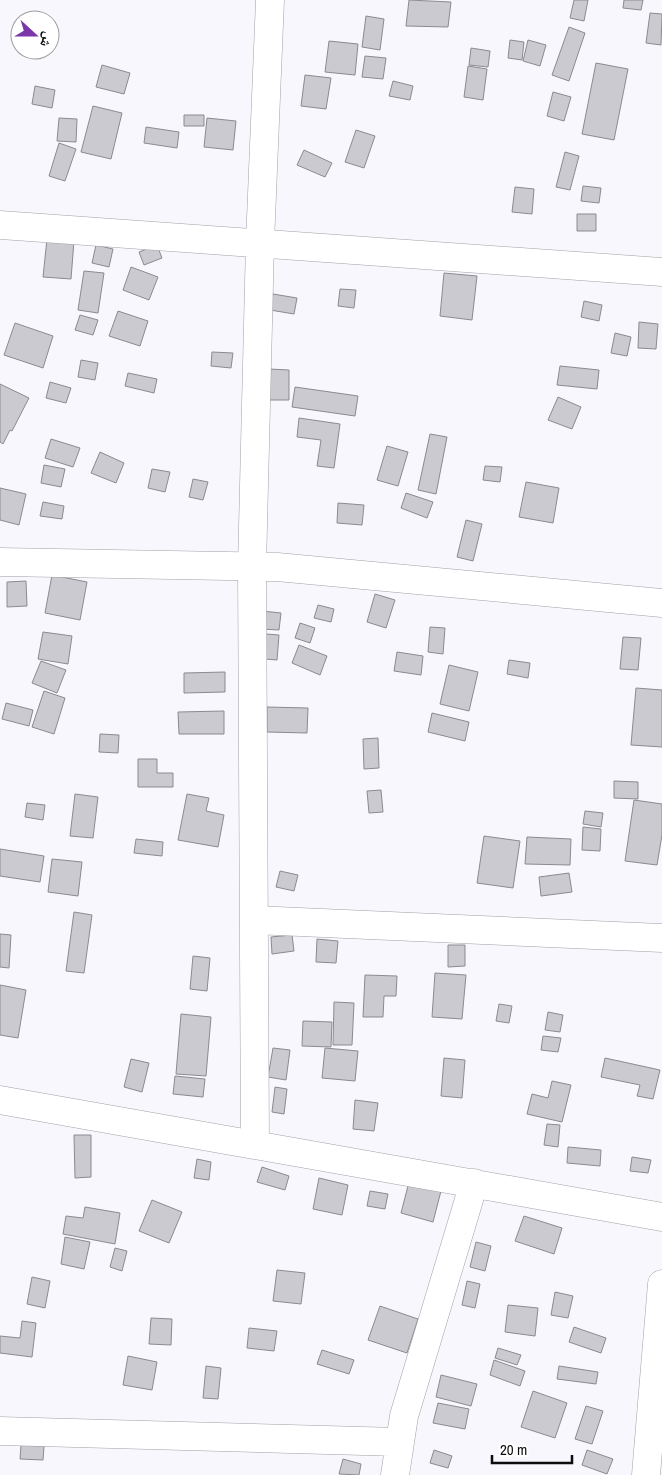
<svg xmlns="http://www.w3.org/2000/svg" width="662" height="1475" font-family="'Archivo Narrow','Noto Naskh Arabic',sans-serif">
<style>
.building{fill:#cacad0;stroke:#8a8a90}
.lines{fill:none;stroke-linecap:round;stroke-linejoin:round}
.minor-casing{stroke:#a1a1a7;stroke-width:29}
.minor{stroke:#fff;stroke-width:28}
</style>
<rect width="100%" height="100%" fill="#f7f7fd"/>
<path class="building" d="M409 0 451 2 448 27 406 26Z
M574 0H588L584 21 570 18Z
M624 0H643L641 10 623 8Z
M650 13 662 14 661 45 646 43Z
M366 16 384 19 380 50 362 47Z
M569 27 585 33 569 81 552 75Z
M510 40 524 42 522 60 508 58Z
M528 40 546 45 540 66 523 61Z
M329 41 358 44 355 75 325 72Z
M471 48 490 51 488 67 469 65Z
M365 56 386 58 383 79 362 77Z
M596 63 628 69 614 140 582 134Z
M102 65 130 73 124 94 96 87Z
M468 66 487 69 483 100 464 97Z
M305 75 331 78 326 109 301 106Z
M393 81 413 86 410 100 389 96Z
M35 86 55 90 52 108 32 104Z
M553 92 571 97 564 121 547 116Z
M93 106 122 113 111 159 81 152Z
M184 115H204V126H184Z
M59 118 77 119 76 142 57 141Z
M207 118 236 121 233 150 204 147Z
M146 127 179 132 177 148 144 143Z
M356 130 375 136 364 168 345 162Z
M59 143 76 149 65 181 49 176Z
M304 150 332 163 325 177 297 165Z
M565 152 579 156 570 190 556 187Z
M583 186 601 188 599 203 581 201Z
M515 187 534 189 532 214 512 212Z
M577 214H596V231H577Z
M47 239 74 241 71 279 43 277Z
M96 245 113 249 109 267 92 263Z
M157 245 162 258 144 265 139 252Z
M131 267 158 277 149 300 123 290Z
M84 271 104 273 98 313 78 310Z
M444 273 477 276 472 320 440 316Z
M340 289 356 290 354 308 338 306Z
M273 294 297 298 294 314 270 310Z
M584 301 602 305 599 321 581 317Z
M118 311 148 321 140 346 109 336Z
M80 315 98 320 93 335 75 330Z
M639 322 658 324 656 349 638 348Z
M15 323 53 336 43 368 4 355Z
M615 333 631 337 627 356 611 353Z
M212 352 233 353 231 368 211 366Z
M81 360 98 363 95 380 78 377Z
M560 366 599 370 597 389 557 385Z
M269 369 289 370V400H268Z
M128 373 157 379 154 393 125 386Z
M50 382 71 388 66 403 46 398Z
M0 384 29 398 12 431 10 430 3 444 0 442Z
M295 387 358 396 355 416 292 407Z
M558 397 581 407 572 429 548 420Z
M299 418 340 424 334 468 317 466 321 440 297 437Z
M430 434 447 437 436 494 418 490Z
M51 439 80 448 73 467 45 458Z
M387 446 408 452 398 486 377 480Z
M100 452 124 463 116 483 91 473Z
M44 465 65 469 61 487 41 483Z
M485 466 502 467 500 482 483 480Z
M152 469 170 472 165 492 148 488Z
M193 479 208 482 203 500 189 497Z
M526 482 559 488 553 523 519 517Z
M0 488 26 494 19 525 0 520Z
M406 493 433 502 427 518 401 508Z
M43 502 64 506 62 519 40 516Z
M338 503 364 505 362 525 337 523Z
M466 520 482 524 473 561 457 557Z
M52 575 87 582 80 620 45 613Z
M26 581 27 606 7 607V582Z
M375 594 395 600 386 628 367 622Z
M318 605 334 609 331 622 314 618Z
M262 611 281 613 279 630 261 629Z
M300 623 315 628 310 643 295 638Z
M430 627 445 628 443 654 428 652Z
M43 632 72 636 68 664 38 659Z
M266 634 279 635 277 660 265 659Z
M623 637 641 638 638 670 620 669Z
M299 645 327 656 320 675 292 663Z
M397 652 423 656 421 675 394 671Z
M509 660 530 663 528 678 507 674Z
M41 661 66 670 57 693 32 683Z
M449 665 478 672 469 711 440 704Z
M225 672V692L184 693V673Z
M636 688 662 690V747L631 745Z
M44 691 65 698 54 734 32 727Z
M6 703 33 710 29 726 2 719Z
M267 707 308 708 307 733 267 732Z
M224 711V734H179L178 712Z
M432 713 469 722 465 741 428 732Z
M100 734 119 735 118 753 99 752Z
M378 738 379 768 364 769 363 739Z
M138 759H157V773H173V787H138Z
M614 781 638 782V799L614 798Z
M381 790 383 812 369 813 367 791Z
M75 794 98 797 93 838 70 836Z
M187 794 209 798 206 811 224 815 218 847 178 840Z
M634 800 662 804V835L657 865 625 861Z
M27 803 45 805 43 820 25 817Z
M585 811 603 813 601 827 583 824Z
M583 827 601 829 600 851 582 850Z
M484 836 520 841 513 888 477 883Z
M527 837 571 839 570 865 525 864Z
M136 839 163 842 162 856 134 853Z
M0 849 44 856 40 882 0 876Z
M52 859 82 862 78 896 48 892Z
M280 871 298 875 294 891 276 887Z
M569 873 572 892 541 896 539 877Z
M74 912 92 915 84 973 66 971Z
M0 934 11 935 9 968 0 967Z
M292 935 294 951 272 954 271 937Z
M317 939 338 941 336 963 316 962Z
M448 945H465V966L448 967Z
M193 956 210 958 207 991 190 989Z
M435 973 466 975 462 1019 432 1017Z
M365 975 397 976 396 996H384L383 1017H363Z
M0 985 26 990 18 1038 0 1035Z
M334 1002 354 1003 352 1045H333Z
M499 1004 512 1006 509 1023 496 1021Z
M548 1012 563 1015 560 1032 545 1030Z
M181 1014 211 1017 206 1076 176 1074Z
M303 1021 332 1022 331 1047 302 1046Z
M543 1036 561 1038 558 1052 541 1050Z
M273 1048 290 1050 286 1080 268 1077Z
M325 1048 358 1051 355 1081 322 1078Z
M444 1058 465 1060 462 1098 441 1096Z
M605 1058 660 1070 653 1099 637 1096 640 1085 601 1077Z
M131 1059 149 1063 142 1092 124 1087Z
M175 1076 205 1079 203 1097 173 1094Z
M552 1081 571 1085 562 1122 527 1114 532 1094 548 1098Z
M275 1087 287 1089 284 1114 272 1112Z
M355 1100 378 1103 374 1131 353 1129Z
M547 1124 560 1125 558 1147 544 1145Z
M74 1135H91V1177L75 1178Z
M568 1147 601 1150 600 1166 567 1163Z
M632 1157 651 1160 648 1173 630 1171Z
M197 1159 211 1162 209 1180 194 1178Z
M262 1167 289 1176 285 1190 257 1182Z
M319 1178 348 1185 342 1215 313 1209Z
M409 1182 441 1191 433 1222 401 1213Z
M370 1191 388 1194 385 1209 367 1206Z
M152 1200 182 1212 169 1243 139 1231Z
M85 1207 120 1213 115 1244 63 1234 66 1216 83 1218Z
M524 1216 562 1228 554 1254 515 1241Z
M65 1237 90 1242 84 1269 61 1264Z
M476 1242 491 1246 485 1271 470 1267Z
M115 1248 127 1251 122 1271 110 1267Z
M277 1270 305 1273 301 1304 273 1301Z
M32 1277 50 1281 45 1308 27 1304Z
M467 1281 480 1284 475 1308 462 1305Z
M555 1292 573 1296 568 1318 551 1315Z
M508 1305 538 1308 535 1336 505 1332Z
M380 1306 418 1319 407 1353 368 1340Z
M151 1318 172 1319 171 1345 149 1344Z
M22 1321 36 1323 32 1357 0 1353V1336L20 1338Z
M574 1327 606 1338 601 1353 569 1342Z
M249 1328 277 1331 274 1351 247 1348Z
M498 1348 521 1355 517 1365 495 1358Z
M322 1350 354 1360 349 1374 317 1364Z
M128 1356 157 1362 152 1390 123 1385Z
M494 1360 525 1371 520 1386 490 1375Z
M206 1366 221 1368 218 1399 203 1398Z
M559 1366 598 1372 596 1384 557 1379Z
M441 1375 477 1384 471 1406 436 1397Z
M533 1391 567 1403 555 1438 521 1427Z
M438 1403 469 1409 465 1429 433 1423Z
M586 1406 603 1411 592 1444 575 1439Z
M21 1445 44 1446 43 1460 20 1459Z
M434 1450 452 1456 448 1468 430 1463Z
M587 1450 613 1459 607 1474 582 1465Z
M343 1459 361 1464 359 1475 339 1474Z"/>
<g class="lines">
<g class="minor-casing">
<path id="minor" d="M0 225 662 272
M0 562 277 567 662 603
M254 920 662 938
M0 1100 662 1217
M255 1145 252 567 260 243 270 0
M0 1431 399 1442
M395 1475 404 1416 474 1183
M646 1475 662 1284"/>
</g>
<use href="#minor" class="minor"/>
</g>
<g transform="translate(35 35) rotate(111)"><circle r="24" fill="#ffffff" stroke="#9e9e9f"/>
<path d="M0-4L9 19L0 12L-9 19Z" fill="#7b37aa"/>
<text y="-8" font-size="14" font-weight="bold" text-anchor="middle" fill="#0d0d0f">ش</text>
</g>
<path d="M492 1455v8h80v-8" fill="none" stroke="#0d0d0f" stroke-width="2.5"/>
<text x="500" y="1455" font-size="15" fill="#0d0d0f" stroke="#ffffff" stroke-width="4" paint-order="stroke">20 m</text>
</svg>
